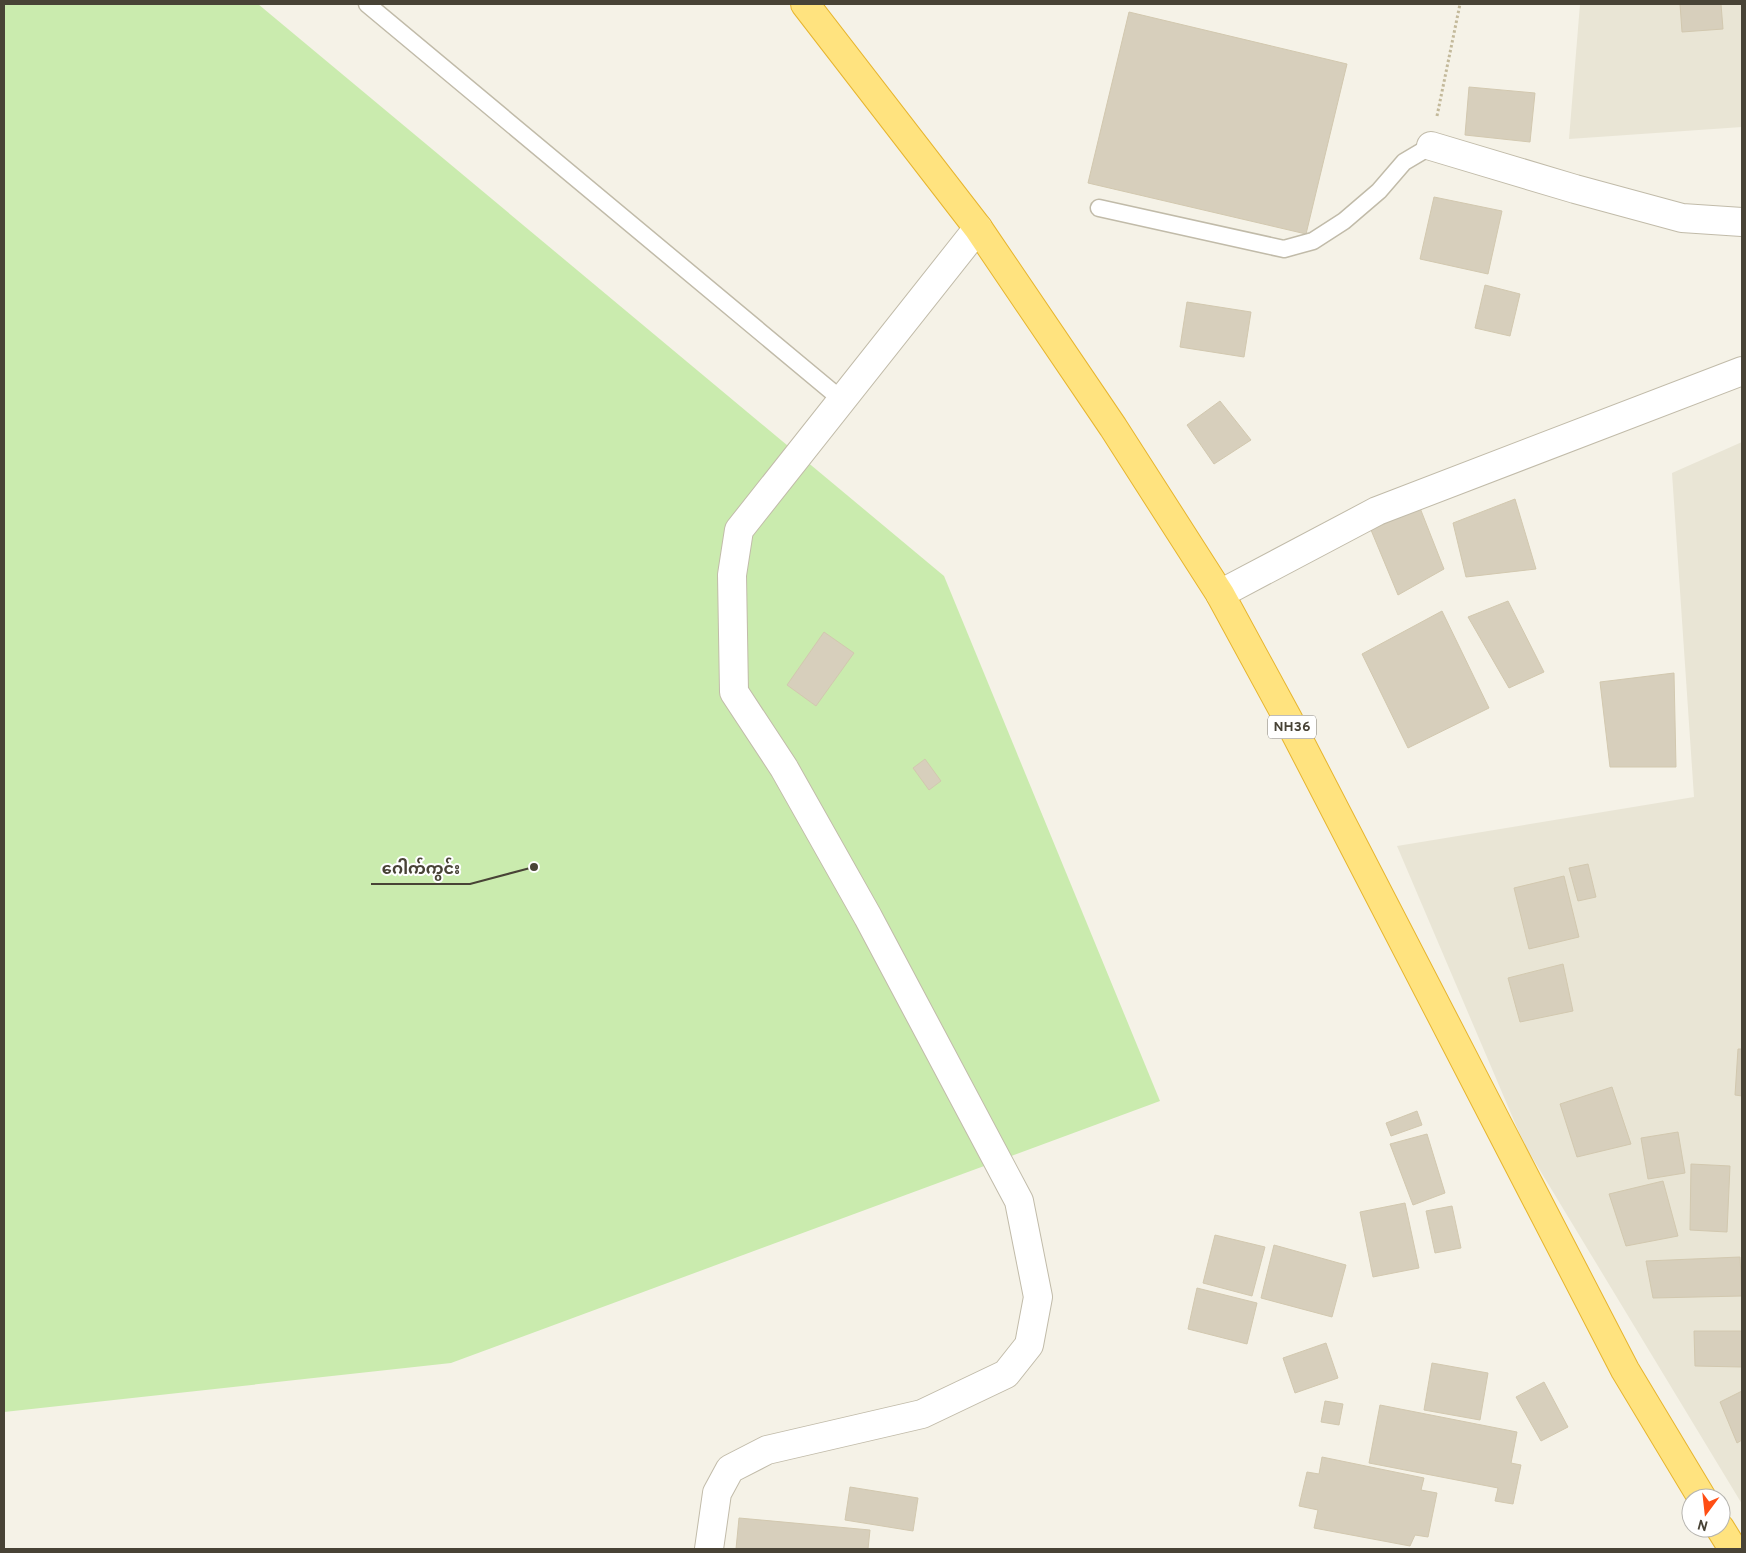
<svg xmlns="http://www.w3.org/2000/svg" width="1746" height="1553" font-family="Overpass,'Noto Sans Myanmar',sans-serif">
<style>
.residential{fill:#e9e5d5}
.green{fill:#caebae}
.building{fill:#d7cfbc;stroke:#d2c8af}
.lines{fill:none;stroke-linecap:round;stroke-linejoin:round}
.service-casing{stroke:#c1bba9;stroke-width:19}
.minor-casing{stroke:#c1bba9;stroke-width:30}
.trunk-casing{stroke:#e7b52f;stroke-width:30}
.path{stroke:#c3b99a;stroke-width:3;stroke-dasharray:2.5 2.5;stroke-linecap:butt}
.service{stroke:#fff;stroke-width:16}
.minor{stroke:#fff;stroke-width:28}
.trunk{stroke:#ffe37f;stroke-width:28}
.labels{text-anchor:middle;dominant-baseline:central;stroke-width:4;stroke-linejoin:round;paint-order:stroke}
.shield{fill:#fff;stroke:#7f7b72;stroke-width:1}
.shield-label{font-size:14px;font-weight:bold;fill:#484336}
.leader{fill:none;stroke:#484336;stroke-width:2}
.callout-dot{fill:#484336;stroke:#fff;stroke-width:2}
.callout-label{font-size:16px;text-anchor:middle;font-weight:bold;fill:#484336;stroke:#fff;stroke-width:4;stroke-linejoin:round;paint-order:stroke}
</style>
<rect width="100%" height="100%" fill="#f5f2e7"/>
<path class="residential" d="M1580 4H1742V127L1569 139Z
M1742 442V1504L1524 1144 1397 846 1694 797 1672 473Z"/>
<path class="green" d="M4 4H258L944 576 1160 1101 451 1363 4 1412Z"/>
<path class="building" d="M1680 4H1721L1723 29 1682 32Z
M1129 12 1347 64 1306 234 1088 183Z
M1469 87 1535 93 1530 142 1465 135Z
M1434 197 1502 211 1488 274 1420 259Z
M1485 285 1520 294 1510 336 1475 328Z
M1187 302 1251 312 1244 357 1180 347Z
M1220 401 1251 440 1214 464 1187 425Z
M1515 499 1536 569 1466 577 1453 523Z
M1420 508 1444 569 1398 595 1371 530Z
M1508 601 1544 672 1509 688 1468 617Z
M1442 611 1489 708 1408 748 1362 654Z
M824 632 854 653 816 706 787 685Z
M1674 673 1676 767H1610L1600 682Z
M925 759 941 781 929 790 913 768Z
M1588 864 1596 897 1578 901 1569 868Z
M1564 876 1579 937 1529 949 1514 888Z
M1563 964 1573 1011 1520 1022 1508 978Z
M1738 1049H1742V1096L1735 1095Z
M1612 1087 1631 1144 1577 1157 1560 1104Z
M1417 1111 1422 1125 1391 1136 1386 1123Z
M1678 1132 1685 1173 1648 1179 1641 1138Z
M1427 1134 1445 1193 1413 1205 1390 1144Z
M1691 1164 1730 1166 1727 1232 1690 1230Z
M1663 1181 1678 1236 1626 1246 1609 1194Z
M1405 1203 1419 1268 1373 1277 1360 1212Z
M1452 1206 1461 1248 1435 1253 1426 1211Z
M1215 1235 1265 1247 1252 1296 1203 1283Z
M1274 1245 1346 1265 1332 1317 1261 1298Z
M1740 1257 1742 1296 1653 1298 1646 1261Z
M1197 1288 1257 1303 1247 1344 1188 1329Z
M1694 1331H1742V1367L1695 1366Z
M1326 1343 1338 1378 1295 1393 1283 1358Z
M1432 1363 1488 1373 1480 1420 1424 1410Z
M1544 1382 1568 1427 1541 1441 1516 1397Z
M1742 1391V1440L1737 1443 1720 1402Z
M1325 1401 1343 1404 1339 1425 1321 1422Z
M1380 1405 1517 1432 1511 1463 1521 1465 1513 1504 1495 1501 1498 1488 1369 1463Z
M1322 1457 1424 1478 1421 1490 1437 1493 1428 1537 1415 1535 1410 1546 1314 1528 1318 1510 1299 1506 1307 1472 1319 1474Z
M850 1487 918 1498 913 1531 845 1520Z
M739 1518 870 1530 868 1549H736Z"/>
<g class="lines">
<g class="service-casing">
<path id="service" d="M367 4 842 400
M1099 208 1284 249 1313 241 1344 221 1379 191 1404 162 1431 146"/>
</g>
<g class="minor-casing">
<path id="minor" d="M1431 146 1575 189 1682 218 1742 222
M1220 594 1377 511 1742 371
M709 1549 717 1493 730 1469 767 1450 922 1414 1006 1374 1029 1345 1038 1297 1019 1201 868 917 784 768 734 692 732 575 739 530 978 228"/>
</g>
<g class="trunk-casing">
<path id="trunk" d="M805 4 978 228 1113 427 1220 594 1288 719 1625 1370 1702 1498
M1720 1528 1733 1549"/>
</g>
<path class="path" d="M1437 116 1460 4"/>
<use href="#service" class="service"/>
<use href="#minor" class="minor"/>
<use href="#trunk" class="trunk"/>
</g>
<g class="labels">
<rect class="shield" x="1268" y="715.5" width="48" height="23" rx="4"/>
<g class="shield-label">
<text x="1292" y="727">NH36</text>
</g>
</g>
<path class="leader" d="M534 867L470 884H371"/>
<circle class="callout-dot" cx="534" cy="867" r="5"/>
<g class="callout-label">
<text x="421" y="874">ဂေါက်ကွင်း</text>
</g>
<rect width="1746" height="1553" fill="none" stroke="#484336" stroke-width="10"/>
<g transform="translate(1706 1513) rotate(195)"><circle r="24" fill="#ffffff" stroke="#b6b4af"/>
<path d="M0-4L9 19L0 12L-9 19Z" fill="#ff4e14"/>
<text y="-8" font-size="14" font-weight="bold" text-anchor="middle" fill="#484336">N</text>
</g>
</svg>
